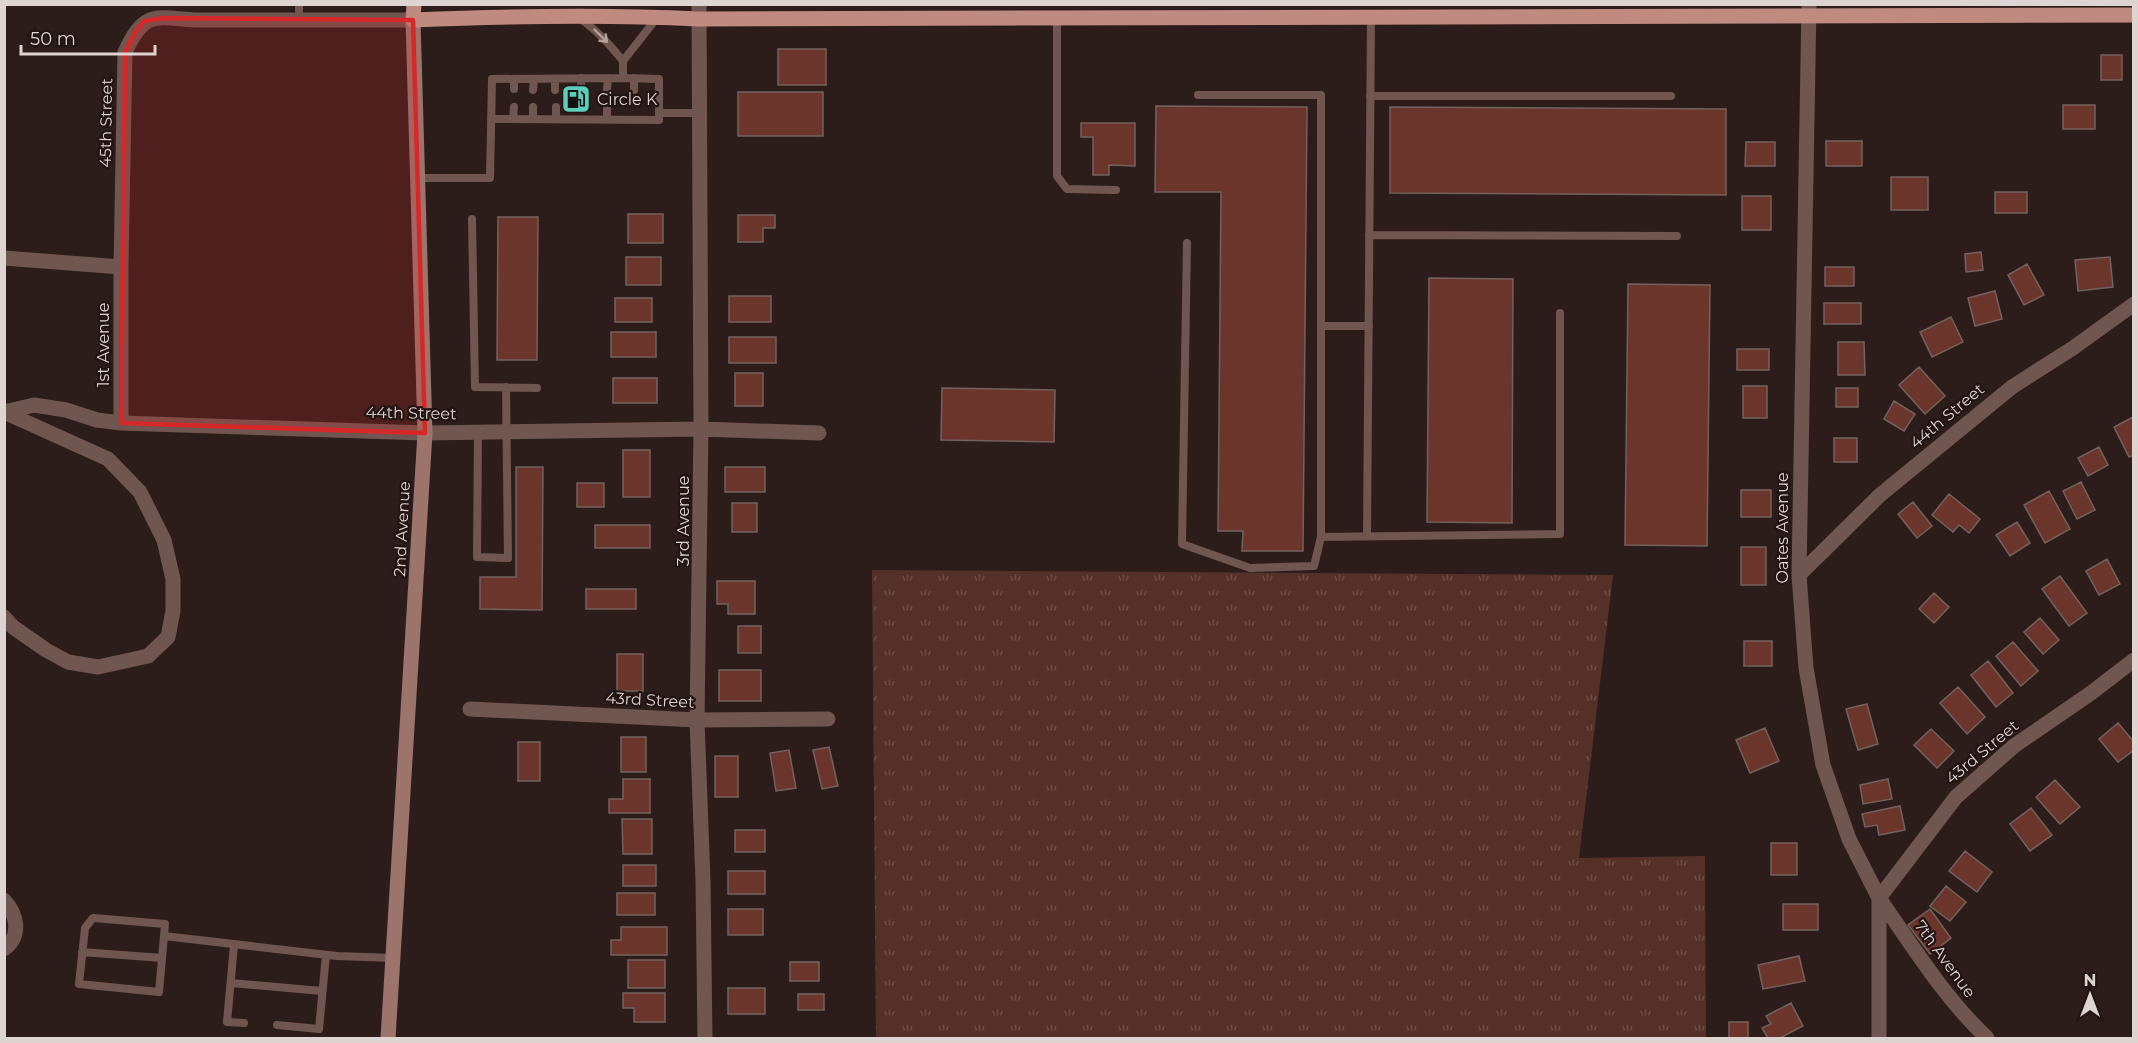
<svg xmlns="http://www.w3.org/2000/svg" width="2138" height="1043" font-family="Montserrat,sans-serif">
<style>
.grass{fill:url(#grass-tufts)}
.building{fill:#6b352c;stroke:#73615e;stroke-width:1.5}
.lines{fill:none;stroke-linecap:round;stroke-linejoin:round}
.lane{stroke:#705651;stroke-width:8}
.street{stroke:#705651;stroke-width:15}
.secondary{stroke:#9c746c;stroke-width:15}
.primary{stroke:#bf8a80;stroke-width:15}
.oneway{stroke:#b2a29e}
.marked{fill:#d62828;fill-opacity:0.2;stroke:#d62828;stroke-width:4.5;stroke-linejoin:round}
.labels{text-anchor:middle;dominant-baseline:central;stroke-width:4.5;stroke-linejoin:round;paint-order:stroke}
.poi-label{font-size:16px;fill:#ded4d2;stroke:#221411;text-anchor:start}
.street-label{font-size:16px;fill:#ded4d2;stroke:#221411}
</style>
<defs>
<pattern id="grass-tufts" width="24" height="20" patternUnits="userSpaceOnUse" patternTransform="scale(1.5)"><rect width="24" height="20" fill="#553029"/><path d="M3 7l-1-3M5 7V3M7 7l1-3M15 17l-1-3M17 17v-4M19 17l1-3" fill="none" stroke="#6d4d47"/></pattern>
</defs>
<rect width="100%" height="100%" fill="#2c1d1a"/>
<path class="grass" d="M872 570 1613 575 1579 858 1705 856 1706 1038H876Z"/>
<path class="building" d="M778 49H826V85H778Z
M2101 55H2122V80H2101Z
M738 92H823V136H738Z
M2063 105H2095V129H2063Z
M1156 106 1307 107 1303 551H1242L1243 531H1218L1221 192H1155Z
M1390 107 1726 109V195L1390 193Z
M1081 123H1135V166L1109 165V175H1093V137H1081Z
M1826 141H1862V166H1826Z
M1746 142H1775V166H1745Z
M1891 177H1928V210H1891Z
M1995 192H2027V213H1995Z
M1742 196H1771V230H1742Z
M628 214H663V243H628Z
M738 215H775V228H763V242H738Z
M498 217H538L537 360H497Z
M1981 252 1983 270 1966 272 1965 254Z
M626 257H661V285H626Z
M2110 257 2113 287 2078 291 2075 260Z
M2027 264 2044 295 2024 305 2008 275Z
M1825 267H1854V286H1825Z
M1429 278 1513 279 1512 523 1427 522Z
M1628 284 1710 285 1707 546 1625 545Z
M1995 291 2002 319 1975 326 1968 298Z
M729 296H771V322H729Z
M615 298H652V322H615Z
M1824 303H1861V324H1824Z
M1951 317 1963 342 1932 357 1920 332Z
M611 332H656V357H611Z
M729 337H776V363H729Z
M1838 342H1864L1865 375H1838Z
M1737 349H1769V370H1737Z
M1919 367 1945 396 1925 414 1899 385Z
M735 373H763V406H735Z
M613 378H657V403H613Z
M1743 386H1767V418H1743Z
M942 388 1055 390 1054 442 941 440Z
M1836 388H1858V407H1836Z
M1894 401 1915 414 1904 431 1884 419Z
M2133 417 2134 455 2129 457 2114 427Z
M1834 438H1857V462H1834Z
M2099 447 2108 465 2088 476 2078 458Z
M623 450H650V497H623Z
M516 467H543L542 610 480 609V577H516Z
M725 467H765V492H725Z
M2081 482 2095 510 2077 519 2063 491Z
M577 483H604V507H577Z
M1741 490H1771V517H1741Z
M2049 491 2070 529 2045 543 2024 505Z
M1949 494 1980 519 1969 533 1959 525 1953 532 1932 515Z
M1913 502 1932 526 1917 538 1898 514Z
M732 503H757V532H732Z
M2017 522 2030 543 2010 556 1996 535Z
M595 525H650V548H595Z
M1741 547H1766V585H1741Z
M2107 559 2120 584 2099 595 2086 571Z
M2060 576 2087 613 2069 626 2042 589Z
M717 581H755V614H728V604H717Z
M586 589H636V609H586Z
M1934 593 1949 607 1934 623 1919 609Z
M2040 618 2059 640 2043 654 2024 632Z
M738 626H761V653H738Z
M1744 641H1772V666H1744Z
M2013 642 2038 671 2021 686 1996 656Z
M617 654H643V691H617Z
M1988 661 2013 693 1996 707 1971 675Z
M719 670H761V701H719Z
M1958 687 1985 717 1967 734 1940 703Z
M1867 704 1878 744 1858 750 1846 709Z
M2118 723 2134 742V750L2118 762 2099 739Z
M1765 728 1779 761 1750 773 1736 740Z
M1931 729 1954 751 1937 768 1914 745Z
M621 737H646V772H621Z
M518 742H540V781H518Z
M829 747 838 786 822 789 813 750Z
M789 750 796 788 776 791 770 753Z
M715 756H738V797H715Z
M623 779H650V813H609V799H623Z
M1888 779 1892 799 1863 804 1860 785Z
M2055 780 2080 807 2060 824 2036 797Z
M1900 806 1905 830 1879 835 1877 825 1865 827 1862 814Z
M2031 808 2052 835 2030 851 2010 824Z
M622 819H652V854H623Z
M735 830H765V852H735Z
M1771 843H1797V875H1771Z
M1965 851 1992 872 1977 892 1949 871Z
M623 865H656V886H623Z
M728 871H765V894H728Z
M1946 886 1966 902 1950 921 1930 906Z
M617 893H655V915H617Z
M1783 904H1818V930H1783Z
M728 909H763V935H728Z
M1930 909 1951 938 1930 954 1908 925Z
M621 927H667V955H611V940H621Z
M1799 956 1805 981 1763 989 1758 965Z
M628 960H665V988H628Z
M790 962H819V981H790Z
M728 988H765V1014H728Z
M623 993H665V1022H634V1008H623Z
M798 994H824V1010H798Z
M1791 1003 1803 1026 1780 1038H1768L1762 1028 1771 1024 1766 1016Z
M1729 1022H1748V1038H1729Z"/>
<g class="lines">
<path class="lane" d="M579 18C597 30 610 45 623 61
M1057 18V176L1067 189 1116 190
M299 19V4
M581 78V90
M623 78V61L656 19
M555 79V90
M514 89V79
M533 90 534 79
M607 90 608 78
M634 90V78
M1198 95H1321V537L1560 534V313
M1370 96H1671
M533 107V119
M556 107V119
M607 108V119
M659 113H699
M513 119 514 107
M417 178H490L492 79 623 78 659 79V120L492 119
M472 219 475 387 537 388
M1369 235 1677 236
M1187 243 1182 544 1250 568 1314 566 1321 537
M1321 326H1369
M478 432 477 557 508 558 506 387
M1367 536 1371 17
M164 936 165 924 93 918 85 928 79 984 159 992 164 936 337 956 393 958
M234 945 227 1022 244 1023
M82 952 162 958
M231 983 322 991
M277 1025 319 1029 326 955"/>
<path class="street" d="M699 4 701 429 697 720 703 881 705 1038
M1809 4 1799 575 1806 668 1823 765 1849 839 1879 898V1038
M4 258 121 267
M4 412 34 405 66 410 97 420 121 423 425 433 701 429 819 433
M4 412 108 459 140 492 164 540 173 579V611L168 637 148 656 98 667 68 662 46 650 13 627 4 617
M121 423V267L125 52C144 11 154 17 194 20H413
M1799 575 1880 495 2012 387 2073 348 2134 304
M470 709 697 720 828 719
M4 900C17 914 22 936 4 949
M1987 1038C1944 997 1913 947 1879 898L1956 797 2014 746 2091 693 2134 660"/>
<path class="secondary" d="M388 1038 425 433 413 20"/>
<path class="primary" d="M414 4 413 20C508 16 603 14 698 19L2134 15"/>
</g>
<defs><path id="oneway-shaft" d="M-6 0H5M1.5-3L5.5 0L1.5 3" fill="none" stroke-width="1.6" stroke-linecap="round" stroke-linejoin="round" transform="scale(1.5)"/></defs>
<use class="oneway" href="#oneway-shaft" transform="translate(601 36) rotate(44)"/>
<path class="marked" d="M164 18 413 20 425 433 121 423 125 52 135 32 144 21Z"/>
<defs>
<g id="fuel-square" transform="scale(1.5)"><rect x="-9" y="-9" width="18" height="18" rx="4" fill="#5bcebb" stroke="#221411"/><path d="M-5.5-6h7V0h2V4h1.3V-2.5L3-4.5l.8-.8L6-3V5H2.5V1h-1V6h-7ZM-4.2-4.7v3.2H.2V-4.7Z" fill="#111"/></g>
</defs>
<g fill-rule="evenodd">
<use href="#fuel-square" x="576" y="99"/>
</g>
<g class="labels">
<g class="poi-label">
<text x="597" y="99">Circle K</text>
</g>
<g class="street-label">
<text transform="translate(106 123) rotate(-89)">45th Street</text>
<text transform="translate(103 345) rotate(-90)">1st Avenue</text>
<text transform="translate(411 413) rotate(1)">44th Street</text>
<text transform="translate(1947 416) rotate(-40)">44th Street</text>
<text transform="translate(683 521) rotate(-90)">3rd Avenue</text>
<text transform="translate(1782 528) rotate(-90)">Oates Avenue</text>
<text transform="translate(402 529) rotate(-87)">2nd Avenue</text>
<text transform="translate(650 700) rotate(3)">43rd Street</text>
<text transform="translate(1982 752) rotate(-40)">43rd Street</text>
<text transform="translate(1945 959) rotate(54)">7th Avenue</text>
</g>
</g>
<rect width="2138" height="1043" fill="none" stroke="#ded4d2" stroke-width="12"/>
<g transform="translate(2090 995)" stroke="#221411" stroke-width="4.5" paint-order="stroke">
<path d="M0-4.5L10 22L0 15L-10 22Z" fill="#ded4d2"/>
<text y="-9" font-size="16" font-weight="bold" text-anchor="middle" fill="#ded4d2">N</text>
</g>
<path d="M21 45v9h134v-9" fill="none" stroke="#ded4d2" stroke-width="3"/>
<text x="30" y="45" font-size="18" fill="#ded4d2" stroke="#221411" stroke-width="4.5" paint-order="stroke">50 m</text>
</svg>
